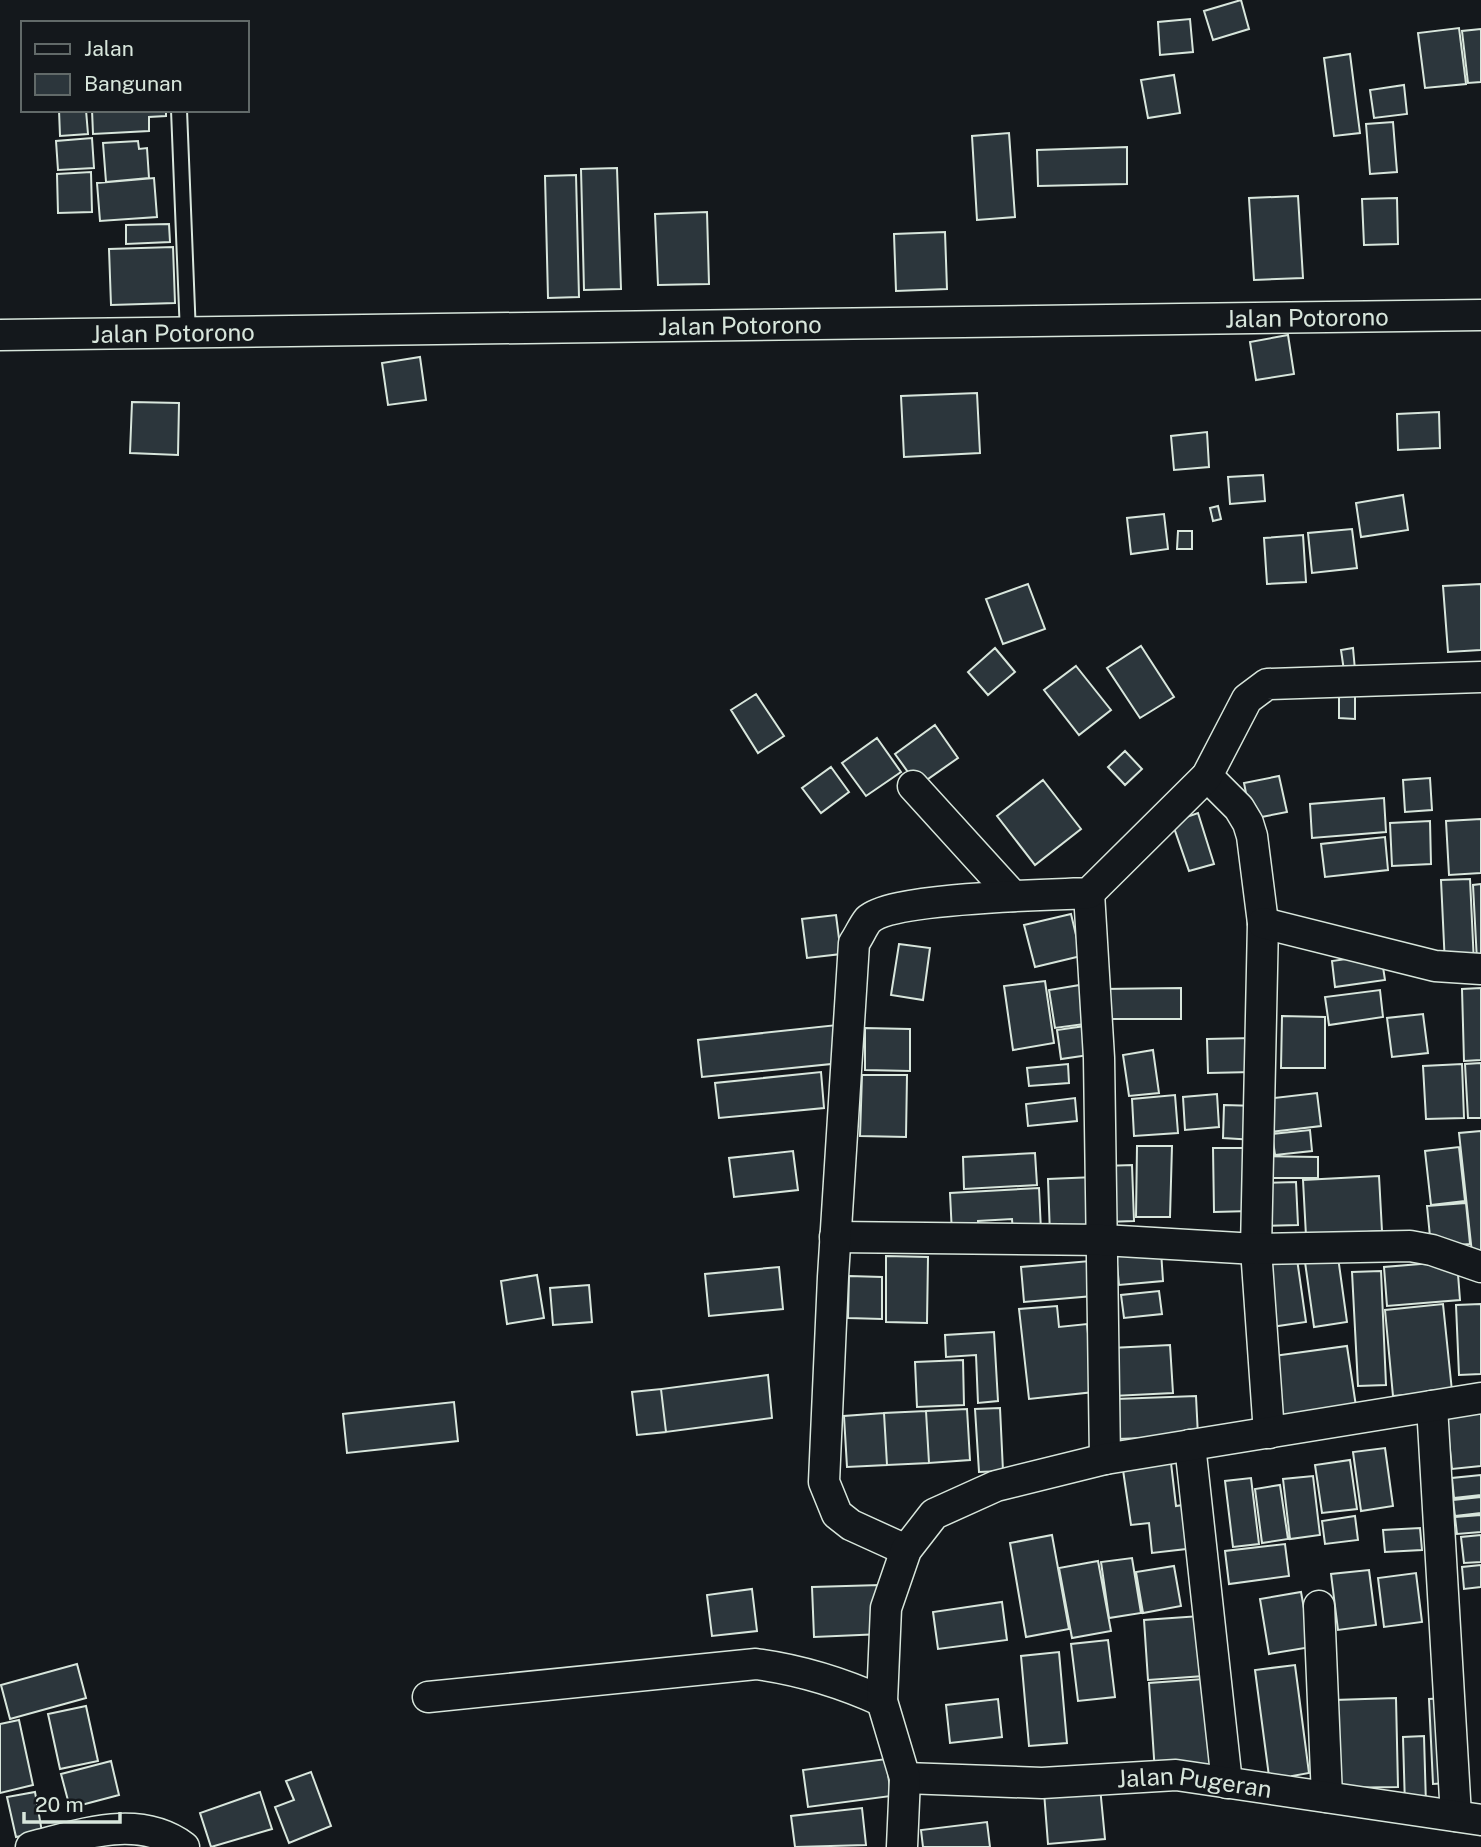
<svg xmlns="http://www.w3.org/2000/svg" width="1481" height="1847" font-family="'Public Sans',sans-serif">
<style>
.building{fill:#2c363c;stroke:#d8e6dc;stroke-width:2}
.lines{fill:none;stroke-linecap:round;stroke-linejoin:round}
.service-casing{stroke:#d8e6dc;stroke-width:18}
.minor-casing{stroke:#d8e6dc;stroke-width:33}
.service{stroke:#14181c;stroke-width:14}
.minor{stroke:#14181c;stroke-width:30}
.labels{text-anchor:middle;dominant-baseline:central;stroke-width:5;stroke-linejoin:round;paint-order:stroke}
.street-label{font-size:24px;fill:#d8e6dc;stroke:#14181c}
</style>
<rect width="100%" height="100%" fill="#14181c"/>
<path class="building" d="M1241 0 1249 29 1213 40 1204 11Z
M1190 19 1193 52 1160 55 1158 22Z
M1459 28 1466 84 1425 88 1418 33Z
M1481 29V82L1468 83 1462 31Z
M1350 54 1360 133 1334 136 1324 58Z
M1174 75 1180 113 1148 118 1141 80Z
M1404 85 1407 114 1374 118 1370 90Z
M59 110H86L88 134 60 136Z
M92 110H166V116L149 117V131L93 134Z
M1393 122 1397 172 1370 174 1366 124Z
M1009 133 1015 217 977 220 972 136Z
M92 138 94 168 58 170 56 141Z
M138 141 139 149 147 148 149 178 106 182 103 143Z
M1127 147V184L1038 186 1037 150Z
M617 168 621 289 584 290 581 169Z
M91 172 92 212 58 213 57 174Z
M576 175 579 297 548 298 545 176Z
M154 178 157 217 100 221 97 183Z
M1298 196 1303 278 1254 280 1249 198Z
M1397 198 1398 244 1364 245 1362 199Z
M707 212 709 284 658 285 655 214Z
M169 224 170 242 126 244V225Z
M945 232 947 289 896 291 894 234Z
M173 247 175 303 111 305 109 249Z
M1288 335 1294 374 1256 380 1250 342Z
M420 357 426 400 388 405 382 363Z
M977 393 980 453 904 457 901 396Z
M132 402 179 403 178 455 130 453Z
M1439 412 1440 448 1398 450 1397 414Z
M1207 432 1209 467 1174 470 1171 436Z
M1263 475 1265 501 1230 504 1228 477Z
M1403 495 1408 530 1361 537 1356 503Z
M1218 506 1221 519 1213 521 1210 508Z
M1164 514 1168 549 1131 554 1127 518Z
M1352 529 1357 568 1312 573 1308 533Z
M1178 531H1192V549H1177Z
M1303 535 1306 582 1267 584 1264 538Z
M1028 584 1045 629 1003 644 986 599Z
M1481 584V650L1448 652 1443 586Z
M1141 646 1174 697 1140 718 1107 668Z
M995 648 1015 672 988 695 968 672Z
M1353 648 1355 670 1344 671 1341 650Z
M1076 666 1111 710 1079 735 1044 690Z
M1339 687H1355V719L1339 718Z
M756 694 784 736 758 753 731 710Z
M935 725 958 758 918 786 895 754Z
M877 738 901 772 866 796 842 763Z
M1125 751 1142 769 1125 785 1108 767Z
M831 767 849 792 821 813 802 788Z
M1279 776 1287 812 1251 819 1244 783Z
M1430 778 1432 810 1405 812 1403 780Z
M1043 780 1081 829 1035 865 997 816Z
M1384 798 1386 832 1312 838 1310 804Z
M1198 813 1214 864 1189 871 1172 822Z
M1481 819V873L1449 875 1446 821Z
M1430 821 1431 864 1392 866 1390 823Z
M1385 837 1388 870 1325 877 1321 844Z
M1470 879 1474 964 1445 965 1441 880Z
M1481 884V961H1477L1473 885Z
M1071 914 1081 956 1035 967 1024 925Z
M836 915 841 954 807 958 802 919Z
M899 944 930 948 923 1000 891 995Z
M1381 954 1385 980 1335 987 1332 961Z
M1045 981 1054 1043 1013 1050 1004 986Z
M1086 984 1092 1023 1055 1028 1049 990Z
M1181 988V1019H1101V989Z
M1481 988V1060L1464 1061 1462 989Z
M1380 990 1383 1017 1329 1025 1325 997Z
M1423 1014 1428 1053 1392 1057 1387 1018Z
M1282 1016 1325 1017V1068H1281Z
M837 1025 841 1063 702 1077 698 1040Z
M1092 1025 1096 1054 1061 1059 1057 1030Z
M865 1028 910 1029V1071L865 1070Z
M1253 1038V1072L1208 1073 1207 1039Z
M1153 1050 1159 1093 1129 1096 1123 1055Z
M1481 1063V1118H1468L1465 1064Z
M1068 1064 1069 1083 1029 1086 1027 1068Z
M1462 1064 1464 1118 1426 1119 1423 1066Z
M821 1072 824 1108 719 1118 715 1083Z
M862 1075H907L906 1137 860 1136Z
M1317 1093 1321 1126 1269 1132 1266 1099Z
M1217 1094 1219 1127 1185 1130 1183 1097Z
M1175 1095 1178 1133 1134 1136 1132 1099Z
M1075 1098 1077 1121 1028 1126 1026 1104Z
M1224 1105 1257 1106 1255 1140 1223 1138Z
M1310 1130 1312 1151 1275 1155 1272 1134Z
M1481 1131V1252L1472 1253 1459 1133Z
M1137 1146H1172L1170 1217H1136Z
M1459 1147 1465 1201 1431 1205 1425 1151Z
M1213 1148H1250L1251 1211 1214 1212Z
M793 1151 798 1190 734 1197 729 1158Z
M1035 1153 1037 1185 964 1189 963 1157Z
M1263 1156 1318 1157V1178H1262Z
M1132 1165 1134 1221 1106 1222 1104 1166Z
M1379 1176 1382 1231 1306 1236 1303 1180Z
M1095 1177 1097 1232 1050 1235 1048 1179Z
M1296 1182 1298 1225 1263 1226 1261 1183Z
M1039 1188 1041 1231 1013 1233 1012 1219 978 1221V1233L952 1234 950 1193Z
M1466 1203 1470 1244 1431 1247 1427 1206Z
M1161 1251 1163 1281 1119 1285 1116 1254Z
M886 1256 928 1257 927 1323 886 1322Z
M1338 1257 1347 1322 1314 1327 1305 1262Z
M1297 1259 1306 1322 1271 1327 1261 1265Z
M1090 1261 1093 1296 1024 1302 1021 1267Z
M1457 1261 1460 1300 1387 1306 1384 1267Z
M779 1267 783 1309 709 1316 705 1274Z
M1381 1271 1386 1385 1358 1386 1352 1272Z
M537 1275 544 1318 507 1324 501 1281Z
M849 1276 882 1277V1319L848 1318Z
M589 1285 592 1322 553 1325 550 1288Z
M1159 1291 1162 1314 1124 1318 1121 1295Z
M1443 1304 1452 1391 1393 1396 1385 1310Z
M1481 1304V1374L1459 1375 1456 1305Z
M1057 1306 1059 1327 1087 1324 1094 1392 1029 1399 1019 1309Z
M994 1332 998 1401 978 1403 976 1355 946 1357 945 1335Z
M1170 1345 1173 1393 1113 1396 1111 1348Z
M1347 1346 1357 1413 1277 1425 1267 1357Z
M963 1360 964 1405 917 1407 915 1362Z
M768 1375 772 1418 666 1432 661 1389Z
M661 1389 666 1432 637 1435 632 1392Z
M1196 1396 1198 1436 1117 1439 1116 1399Z
M454 1402 458 1441 347 1453 343 1414Z
M1000 1408 1003 1471 979 1472 975 1409Z
M967 1409 970 1460 929 1463 926 1411Z
M1481 1409V1466L1452 1469 1446 1413Z
M926 1411 929 1463 887 1465 884 1413Z
M884 1413 887 1465 847 1467 844 1416Z
M1385 1448 1393 1506 1361 1511 1353 1452Z
M1350 1460 1357 1509 1322 1513 1315 1465Z
M1171 1463 1176 1506 1189 1504 1195 1548 1152 1553 1149 1523 1131 1525 1123 1470Z
M1481 1475V1495L1454 1498 1452 1478Z
M1313 1476 1320 1535 1290 1539 1283 1479Z
M1251 1478 1259 1544 1233 1547 1225 1481Z
M1280 1485 1288 1539 1262 1543 1255 1489Z
M1481 1497V1513L1455 1516 1453 1500Z
M1481 1515V1532L1457 1534 1455 1517Z
M1355 1516 1358 1540 1325 1544 1322 1521Z
M1420 1528 1422 1550 1385 1552 1383 1530Z
M1052 1535 1069 1629 1026 1637 1010 1543Z
M1481 1535V1562L1464 1563 1461 1537Z
M1285 1544 1289 1576 1229 1584 1225 1551Z
M1132 1558 1141 1613 1109 1618 1101 1562Z
M1098 1561 1111 1631 1072 1638 1059 1568Z
M1481 1565V1587L1464 1589 1462 1567Z
M1174 1566 1181 1606 1143 1613 1136 1572Z
M1369 1570 1376 1625 1338 1630 1331 1574Z
M1416 1573 1422 1622 1384 1627 1378 1578Z
M880 1585 882 1634 814 1637 812 1587Z
M752 1589 757 1631 712 1636 707 1595Z
M1301 1592 1311 1647 1269 1654 1260 1599Z
M1002 1602 1007 1640 938 1649 933 1612Z
M1200 1616 1204 1676 1148 1680 1144 1620Z
M1108 1640 1115 1697 1078 1701 1071 1644Z
M1059 1652 1067 1743 1029 1746 1021 1656Z
M77 1664 86 1698 10 1719 1 1685Z
M1295 1665 1309 1773 1292 1776 1293 1781 1270 1784 1255 1670Z
M1204 1679 1211 1769 1155 1773 1149 1683Z
M1396 1698 1398 1787 1335 1788 1334 1700Z
M1445 1698 1448 1783 1433 1784 1429 1699Z
M998 1699 1002 1737 950 1743 946 1705Z
M86 1706 98 1761 60 1769 48 1714Z
M19 1720 33 1785 0 1793V1724Z
M1424 1736 1426 1805 1405 1806 1403 1737Z
M886 1759 891 1796 808 1807 803 1770Z
M111 1761 119 1795 70 1808 61 1774Z
M311 1772 331 1826 289 1843 275 1807 294 1800 286 1781Z
M1100 1787 1105 1839 1048 1844 1044 1792Z
M35 1792 42 1832 16 1837 7 1797Z
M260 1792 272 1829 211 1847 200 1813Z
M862 1808 866 1845 795 1847 791 1816Z
M987 1822 990 1847H923L921 1830Z"/>
<g class="lines">
<g class="service-casing">
<path id="service" d="M179 110 188 334"/>
</g>
<g class="minor-casing">
<g id="minor">
<path id="s1" d="M0 335 1481 315"/>
<path d="M1207 776 1239 808 1248 823 1252 836 1263 923 1256 1249 1269 1433"/>
<path d="M913 786 1013 896"/>
<path d="M1089 893 1099 1058 1105 1459"/>
<path d="M1263 923 1435 966 1481 969"/>
<path d="M835 1237 1103 1240 1256 1249 1410 1246 1432 1250 1481 1267"/>
<path d="M1432 1406 1456 1816"/>
<path d="M1190 1445 1227 1783"/>
<path d="M906 1550 851 1525 837 1514 824 1482 833 1277 854 943C859 936 863 926 868 920 892 897 1051 895 1089 893L1207 776 1247 699 1267 684 1481 677"/>
<path d="M1319 1606 1327 1797"/>
<path d="M428 1697 756 1664C801 1670 840 1682 882 1701"/>
<path id="s2" d="M905 1778 1042 1783 1176 1775 1481 1820"/>
<path d="M31 1847C81 1835 138 1813 184 1847"/>
<path d="M902 1847 905 1778 882 1701 886 1608 906 1550 934 1514 996 1486 1105 1459 1481 1398"/>
</g>
</g>
<use href="#service" class="service"/>
<use href="#minor" class="minor"/>
</g>
<g class="labels">
<g class="street-label">
<text stroke="none"><textPath href="#s1" startOffset="1307">Jalan Potorono</textPath></text>
<text stroke="none"><textPath href="#s1" startOffset="740">Jalan Potorono</textPath></text>
<text stroke="none"><textPath href="#s1" startOffset="173">Jalan Potorono</textPath></text>
<text stroke="none"><textPath href="#s2" startOffset="290">Jalan Pugeran</textPath></text>
</g>
</g>
<rect x="21" y="21" width="228" height="91" fill="#14181c" stroke="#626a69" stroke-width="2"/>
<rect x="35" y="44" width="35" height="10" fill="#14181c" stroke="#626a69" stroke-width="2"/>
<text x="84" y="56" font-size="21" fill="#d8e6dc">Jalan</text>
<rect x="35" y="74" width="35" height="21" fill="#2c363c" stroke="#626a69" stroke-width="2"/>
<text x="84" y="91" font-size="21" fill="#d8e6dc">Bangunan</text>
<path d="M24 1812v10h96v-10" fill="none" stroke="#d8e6dc" stroke-width="3.5"/>
<text x="35" y="1812" font-size="21" fill="#d8e6dc" stroke="#14181c" stroke-width="5" paint-order="stroke">20 m</text>
</svg>
